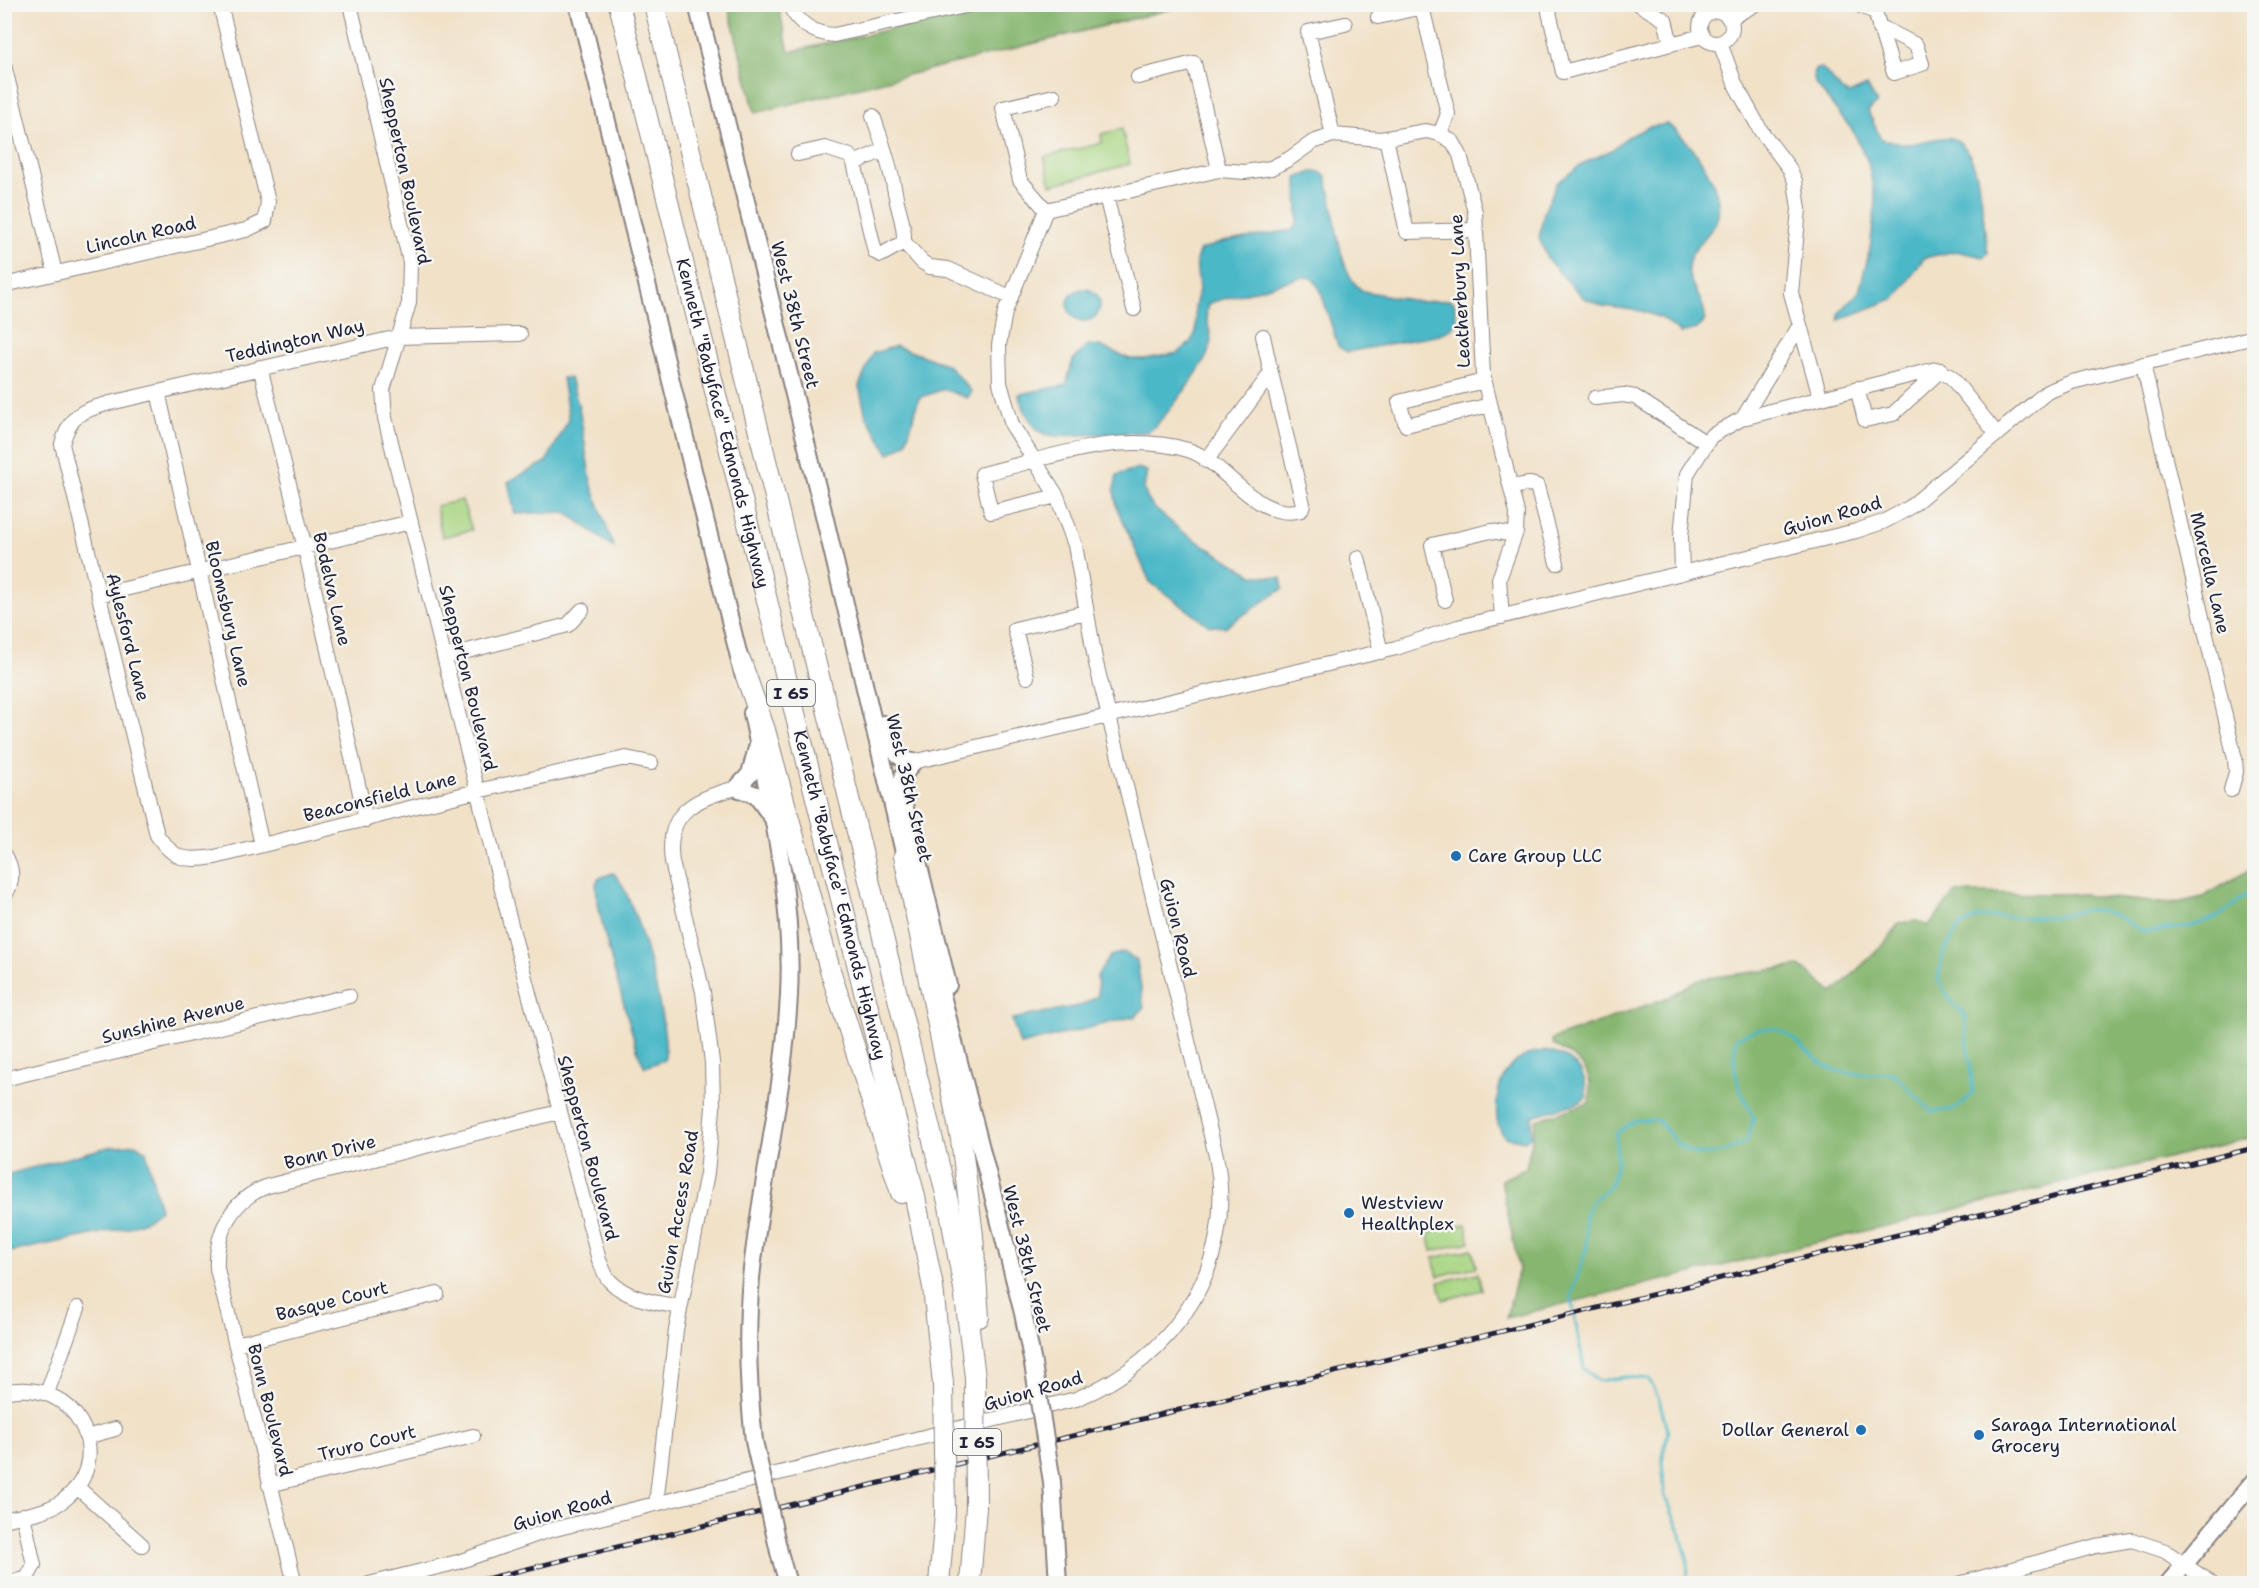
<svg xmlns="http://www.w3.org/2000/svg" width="2259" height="1588" font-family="'Shantell Sans',sans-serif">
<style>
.green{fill:#a8d582;stroke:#657c5e;stroke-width:1.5}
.forest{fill:#86b670;stroke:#546c56;stroke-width:1.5}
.water{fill:#4cb8c7;stroke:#376d81;stroke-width:1.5}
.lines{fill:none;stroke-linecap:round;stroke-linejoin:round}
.stream{stroke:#4cb8c7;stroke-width:3}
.minor-casing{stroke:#8a8281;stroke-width:16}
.major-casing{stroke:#8a8281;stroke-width:20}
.highway-casing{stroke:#8a8281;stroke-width:22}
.minor{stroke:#fff;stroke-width:14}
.major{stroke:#fff;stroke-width:16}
.highway{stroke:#fff;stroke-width:20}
.rail-casing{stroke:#22223b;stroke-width:5}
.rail{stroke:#f6f6f2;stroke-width:3;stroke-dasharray:9;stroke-linecap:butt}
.major-bridge-casing{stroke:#8a8281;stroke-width:20;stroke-linecap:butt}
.highway-bridge-casing{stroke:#8a8281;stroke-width:22;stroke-linecap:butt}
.major-bridge{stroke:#fff;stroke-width:16}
.highway-bridge{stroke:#fff;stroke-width:20}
.poi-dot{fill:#1f6fb2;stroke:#f6f6f2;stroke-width:2}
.labels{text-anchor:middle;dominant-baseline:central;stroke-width:5;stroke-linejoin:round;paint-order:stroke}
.shield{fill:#f6f6f2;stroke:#626272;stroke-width:1.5}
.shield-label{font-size:16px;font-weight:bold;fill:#22223b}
.street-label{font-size:18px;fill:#22223b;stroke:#f6f6f2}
.poi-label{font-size:18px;fill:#22223b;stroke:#f6f6f2;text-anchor:start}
</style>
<rect width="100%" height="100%" fill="#f6f6f2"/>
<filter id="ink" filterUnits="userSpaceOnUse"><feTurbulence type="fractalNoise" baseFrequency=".0167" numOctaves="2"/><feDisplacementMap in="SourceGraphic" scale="12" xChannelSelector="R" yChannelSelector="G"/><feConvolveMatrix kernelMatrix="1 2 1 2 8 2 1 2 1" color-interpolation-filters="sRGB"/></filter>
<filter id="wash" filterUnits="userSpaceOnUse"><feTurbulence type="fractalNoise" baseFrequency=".008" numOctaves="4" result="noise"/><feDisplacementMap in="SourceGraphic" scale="24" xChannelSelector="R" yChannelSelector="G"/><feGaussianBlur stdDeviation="1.35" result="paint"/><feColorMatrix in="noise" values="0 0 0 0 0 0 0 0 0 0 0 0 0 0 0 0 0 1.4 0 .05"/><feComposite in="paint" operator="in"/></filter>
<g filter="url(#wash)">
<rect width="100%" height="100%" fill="#f1e1c7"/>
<path class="green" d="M1122 129 1130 164 1051 185 1044 157 1102 143 1101 134Z
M462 500 472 530 442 537 436 506Z
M1466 1224 1470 1242 1432 1251 1428 1233Z
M1472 1249 1476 1267 1438 1276 1433 1258Z
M1478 1273 1482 1290 1443 1300 1439 1282Z"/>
<path class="forest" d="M728 5H778L789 52 996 5H1188L755 113Z
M2254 867V1137L1506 1318 1519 1269 1501 1180 1526 1168 1536 1120 1589 1103C1596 1071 1579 1058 1553 1045L1552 1039 1669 997 1699 979 1800 966 1833 993 1885 943 1899 923 1917 921 1929 926 1954 893 2072 894 2172 904 2203 897Z"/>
<path class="water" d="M1822 68 1842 91 1849 94 1867 86 1877 103 1868 111 1881 139C1890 141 1900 144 1909 144 1921 143 1939 136 1951 138 1984 146 1982 227 1988 253L1983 257 1956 251 1924 258 1896 298 1839 320V313L1859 292 1870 249 1876 202 1868 162 1853 131 1815 83 1813 73 1816 69Z
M1667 124C1692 140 1728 192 1716 222 1709 237 1688 250 1688 269 1689 288 1706 300 1705 320L1697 329 1680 333 1662 318 1641 311 1603 306 1584 298 1548 260 1539 238 1544 212 1557 183 1582 164 1612 150 1626 138 1648 127Z
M1312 172H1320L1326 177C1337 208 1335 273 1363 291L1422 302 1450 300 1454 303 1457 321 1451 329 1438 335 1347 352 1338 346 1320 289 1312 278 1303 277 1209 303C1202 316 1212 329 1211 344 1208 363 1164 420 1148 432L1057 436C1050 435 1043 435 1038 430 1031 423 1019 403 1019 394L1066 385 1073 360 1088 345 1100 346 1130 359H1145L1178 353 1190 343 1196 332 1195 307 1199 290 1196 260 1200 250 1223 242 1293 230 1298 221 1297 178Z
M1068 305a16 16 0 1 1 32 0a16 16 0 1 1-32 0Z
M896 346 948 365 972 392 967 398 944 389 919 398 906 443 889 454 866 416 859 386 873 353Z
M562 378H570L579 407 591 483 614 548 566 512 515 514 508 482 546 462 569 419Z
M1138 468 1147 471 1144 489 1147 498 1153 507 1184 533 1252 575 1281 578 1283 589 1225 627 1208 625 1150 582 1117 508 1114 490 1117 475Z
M613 873C634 887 673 1036 664 1060L645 1067 639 1056C632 1030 590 898 597 881 599 876 608 875 613 873Z
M1124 952 1137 961 1144 1008 1136 1016 1020 1045 1012 1019 1083 1005 1098 996 1097 976 1110 956Z
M1544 1051C1571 1055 1588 1069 1586 1098L1578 1103 1532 1116 1531 1136 1525 1141 1505 1137C1496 1126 1496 1115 1497 1101 1499 1071 1515 1055 1544 1051Z
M135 1144 146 1151 160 1210 147 1220 129 1227 5 1253V1175L108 1147Z"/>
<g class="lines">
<path class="stream" d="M1687 1584 1688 1563 1680 1531 1665 1496 1662 1462 1668 1433 1659 1399 1649 1379 1626 1377 1599 1381 1584 1369 1571 1296 1587 1247 1585 1221 1591 1202 1611 1185 1617 1162 1616 1134 1635 1120H1658C1665 1128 1672 1139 1680 1146 1700 1162 1729 1152 1747 1141L1754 1118C1739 1090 1730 1070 1736 1039 1786 1011 1790 1044 1828 1067 1842 1076 1876 1074 1893 1073L1932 1112 1956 1109 1973 1093 1965 1016 1949 998 1938 979 1943 954 1958 928 1977 917H2053L2088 909 2116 915 2144 932 2191 926 2218 917 2254 889"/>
</g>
</g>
<g filter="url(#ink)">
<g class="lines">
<g class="minor-casing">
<path id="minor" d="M350 4 410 262 409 303 383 390 385 418 506 906 599 1260C602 1267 605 1276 610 1281 627 1299 657 1303 680 1307
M789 4C797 23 814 34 834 35L974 4
M1553 4 1549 12 1563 72 1671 44 1665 20 1639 4
M1856 4 1875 12 1894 73 1922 64 1916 45 1879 26
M1700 27a16 16 0 1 1 32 0a16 16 0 1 1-32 0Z
M1378 17 1422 7 1448 114 1440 134
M1729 19 1756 4
M1720 43 1736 86 1761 131 1789 168 1795 181 1799 209 1791 293 1820 397
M1671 44 1702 36
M4 65 55 273
M1138 77 1194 63 1219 170
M873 116C883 143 891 169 896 197 899 213 905 225 904 242
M1333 135 1308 32 1345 24
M1386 138 1407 232 1476 230
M798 154 825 148 850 156 854 163 875 252 881 255 904 242
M854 163 884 150
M1106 196 1134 309
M1046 210 1219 170 1245 172 1271 168 1289 159 1313 142 1333 135 1381 139 1426 131 1440 134 1453 142 1460 155 1475 212 1483 375 1517 513 1516 532 1499 579 1502 617
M904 242 922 262 930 267 948 269 1010 297
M4 285 246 230 265 221 268 202 220 4
M520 334 398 337 110 403C82 411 71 413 62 444L157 835C175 861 185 861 215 857L477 791 626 758 651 763
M2143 364 2235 759 2236 772 2231 790
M260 367 305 548 366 820
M1484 381 1399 402 1406 425 1490 405
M1857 388 1865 420 1893 414 1941 370
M158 392 262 845
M1595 398 1623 395 1635 397 1706 443
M1743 418 1936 369 1951 377 1996 433
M1206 461 1271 373 1263 336
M1511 487 1530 484 1537 486 1557 563
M1057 496 991 512 982 474C1049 458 1118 430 1188 450 1225 461 1257 523 1301 510L1303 504 1271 373
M1358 558 1381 652
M1682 573 1681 537 1687 474 1711 436 1743 418 1800 325
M99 595 411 522
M1445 600 1432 545 1491 531 1515 535
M444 657 568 625 582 610
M1027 677 1015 629 1086 612
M913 762 1396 648 1458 627 1856 531 1883 522 1909 508 2047 392 2072 382 2254 337
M4 854C14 869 14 882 4 897
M4 1079 349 996
M236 1344 437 1294
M4 1392C77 1375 120 1461 61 1502 45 1513 23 1515 4 1520
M47 1393 78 1308
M86 1437 115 1429
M269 1485 473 1436
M77 1487 142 1545
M656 1504 676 1330 707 1173 713 1108 712 1062 703 992 672 862C665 812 695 798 737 788
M14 1582 27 1578 34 1565 23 1515
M295 1584 217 1269C215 1232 232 1199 268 1186L559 1112
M369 1584 458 1562 547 1531 1076 1399C1175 1359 1238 1264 1216 1156L1095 659 1075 545 1057 496 1012 425 1000 383 999 345 1005 312 1046 210 1020 180 1003 108 1054 96
M1959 1584 2096 1546 2132 1540 2165 1551 2212 1584"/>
</g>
<g class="major-casing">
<path id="major" d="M578 4 743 673
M697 4 823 511 908 869
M752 713C771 807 794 898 789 995 784 1090 761 1184 751 1278 746 1333 748 1387 754 1441
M883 724C889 740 894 760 913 762
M757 748 750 774 737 788 756 795 772 817
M913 762 903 776 902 796 948 985
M936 972 1023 1313 1033 1364
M1052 1482 1058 1584
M779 1552 788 1584
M2168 1584 2254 1481"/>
</g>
<g class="highway-casing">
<g id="highway">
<path id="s1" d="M619 4 915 1197 933 1287 943 1384"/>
<path d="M654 4 949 1206 964 1289 975 1377"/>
<path d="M741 662 765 730 830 970 901 1193"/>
<path d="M904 856 961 1139 973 1236 979 1317"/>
<path d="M939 1584 945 1514"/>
<path d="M970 1584 976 1507"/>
</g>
</g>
<use href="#minor" class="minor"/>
<use href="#major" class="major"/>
<use href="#highway" class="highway"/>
<g class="rail-casing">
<path id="rail" d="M465 1584 2254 1148"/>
</g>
<use href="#rail" class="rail"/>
<g class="major-bridge-casing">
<path id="major-bridge" d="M1033 1364 1052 1482
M754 1441 779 1552"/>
</g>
<g class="highway-bridge-casing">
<path id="highway-bridge" d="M975 1377 976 1507
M943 1384 945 1514"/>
</g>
<use href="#major-bridge" class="major-bridge"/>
<use href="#highway-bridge" class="highway-bridge"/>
</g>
</g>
<g class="poi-dot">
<circle cx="1456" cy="856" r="6"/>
<circle cx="1349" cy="1213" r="6"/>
<circle cx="1861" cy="1430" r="6"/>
<circle cx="1979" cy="1435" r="6"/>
</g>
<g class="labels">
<g class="shield">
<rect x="767" y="680" width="48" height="26" rx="4.5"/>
<rect x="953" y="1429" width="48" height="26" rx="4.5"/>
</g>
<g class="shield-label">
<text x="791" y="693">I 65</text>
<text x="977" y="1442">I 65</text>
</g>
<g class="street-label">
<text transform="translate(405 171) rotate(78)">Shepperton Boulevard</text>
<text transform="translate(141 235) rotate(-13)">Lincoln Road</text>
<text transform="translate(1460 291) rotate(-93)">Leatherbury Lane</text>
<text transform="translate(795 315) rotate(76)">West 38th Street</text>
<text transform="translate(295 341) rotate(-13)">Teddington Way</text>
<text stroke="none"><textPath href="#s1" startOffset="432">Kenneth "Babyface" Edmonds Highway</textPath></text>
<text transform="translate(1832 516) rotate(-16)">Guion Road</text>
<text transform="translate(2210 573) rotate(77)">Marcella Lane</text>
<text transform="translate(332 589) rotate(77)">Bodelva Lane</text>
<text transform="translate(228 614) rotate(77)">Bloomsbury Lane</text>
<text transform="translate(128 637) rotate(76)">Aylesford Lane</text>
<text transform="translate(468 678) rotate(76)">Shepperton Boulevard</text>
<text transform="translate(909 788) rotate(77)">West 38th Street</text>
<text transform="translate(380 797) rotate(-14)">Beaconsfield Lane</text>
<text stroke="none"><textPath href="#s1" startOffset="918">Kenneth "Babyface" Edmonds Highway</textPath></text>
<text transform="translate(1178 928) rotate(76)">Guion Road</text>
<text transform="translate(173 1020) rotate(-14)">Sunshine Avenue</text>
<text transform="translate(588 1148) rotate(75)">Shepperton Boulevard</text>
<text transform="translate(330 1152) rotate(-14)">Bonn Drive</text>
<text transform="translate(678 1212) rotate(-80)">Guion Access Road</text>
<text transform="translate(1027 1259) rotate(76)">West 38th Street</text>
<text transform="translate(332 1301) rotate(-14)">Basque Court</text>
<text transform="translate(1033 1391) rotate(-16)">Guion Road</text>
<text transform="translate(270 1410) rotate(76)">Bonn Boulevard</text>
<text transform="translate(367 1443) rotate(-14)">Truro Court</text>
<text transform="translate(562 1511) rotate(-16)">Guion Road</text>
</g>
<g class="poi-label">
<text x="1468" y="856">Care Group LLC</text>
<text x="1361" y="1203">Westview<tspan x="1361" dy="21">Healthplex</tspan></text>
<text x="1991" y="1425">Saraga International<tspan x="1991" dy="21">Grocery</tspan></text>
<text x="1849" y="1430" text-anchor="end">Dollar General</text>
</g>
</g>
<rect width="2259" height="1588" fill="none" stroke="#f6f6f2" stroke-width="24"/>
</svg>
